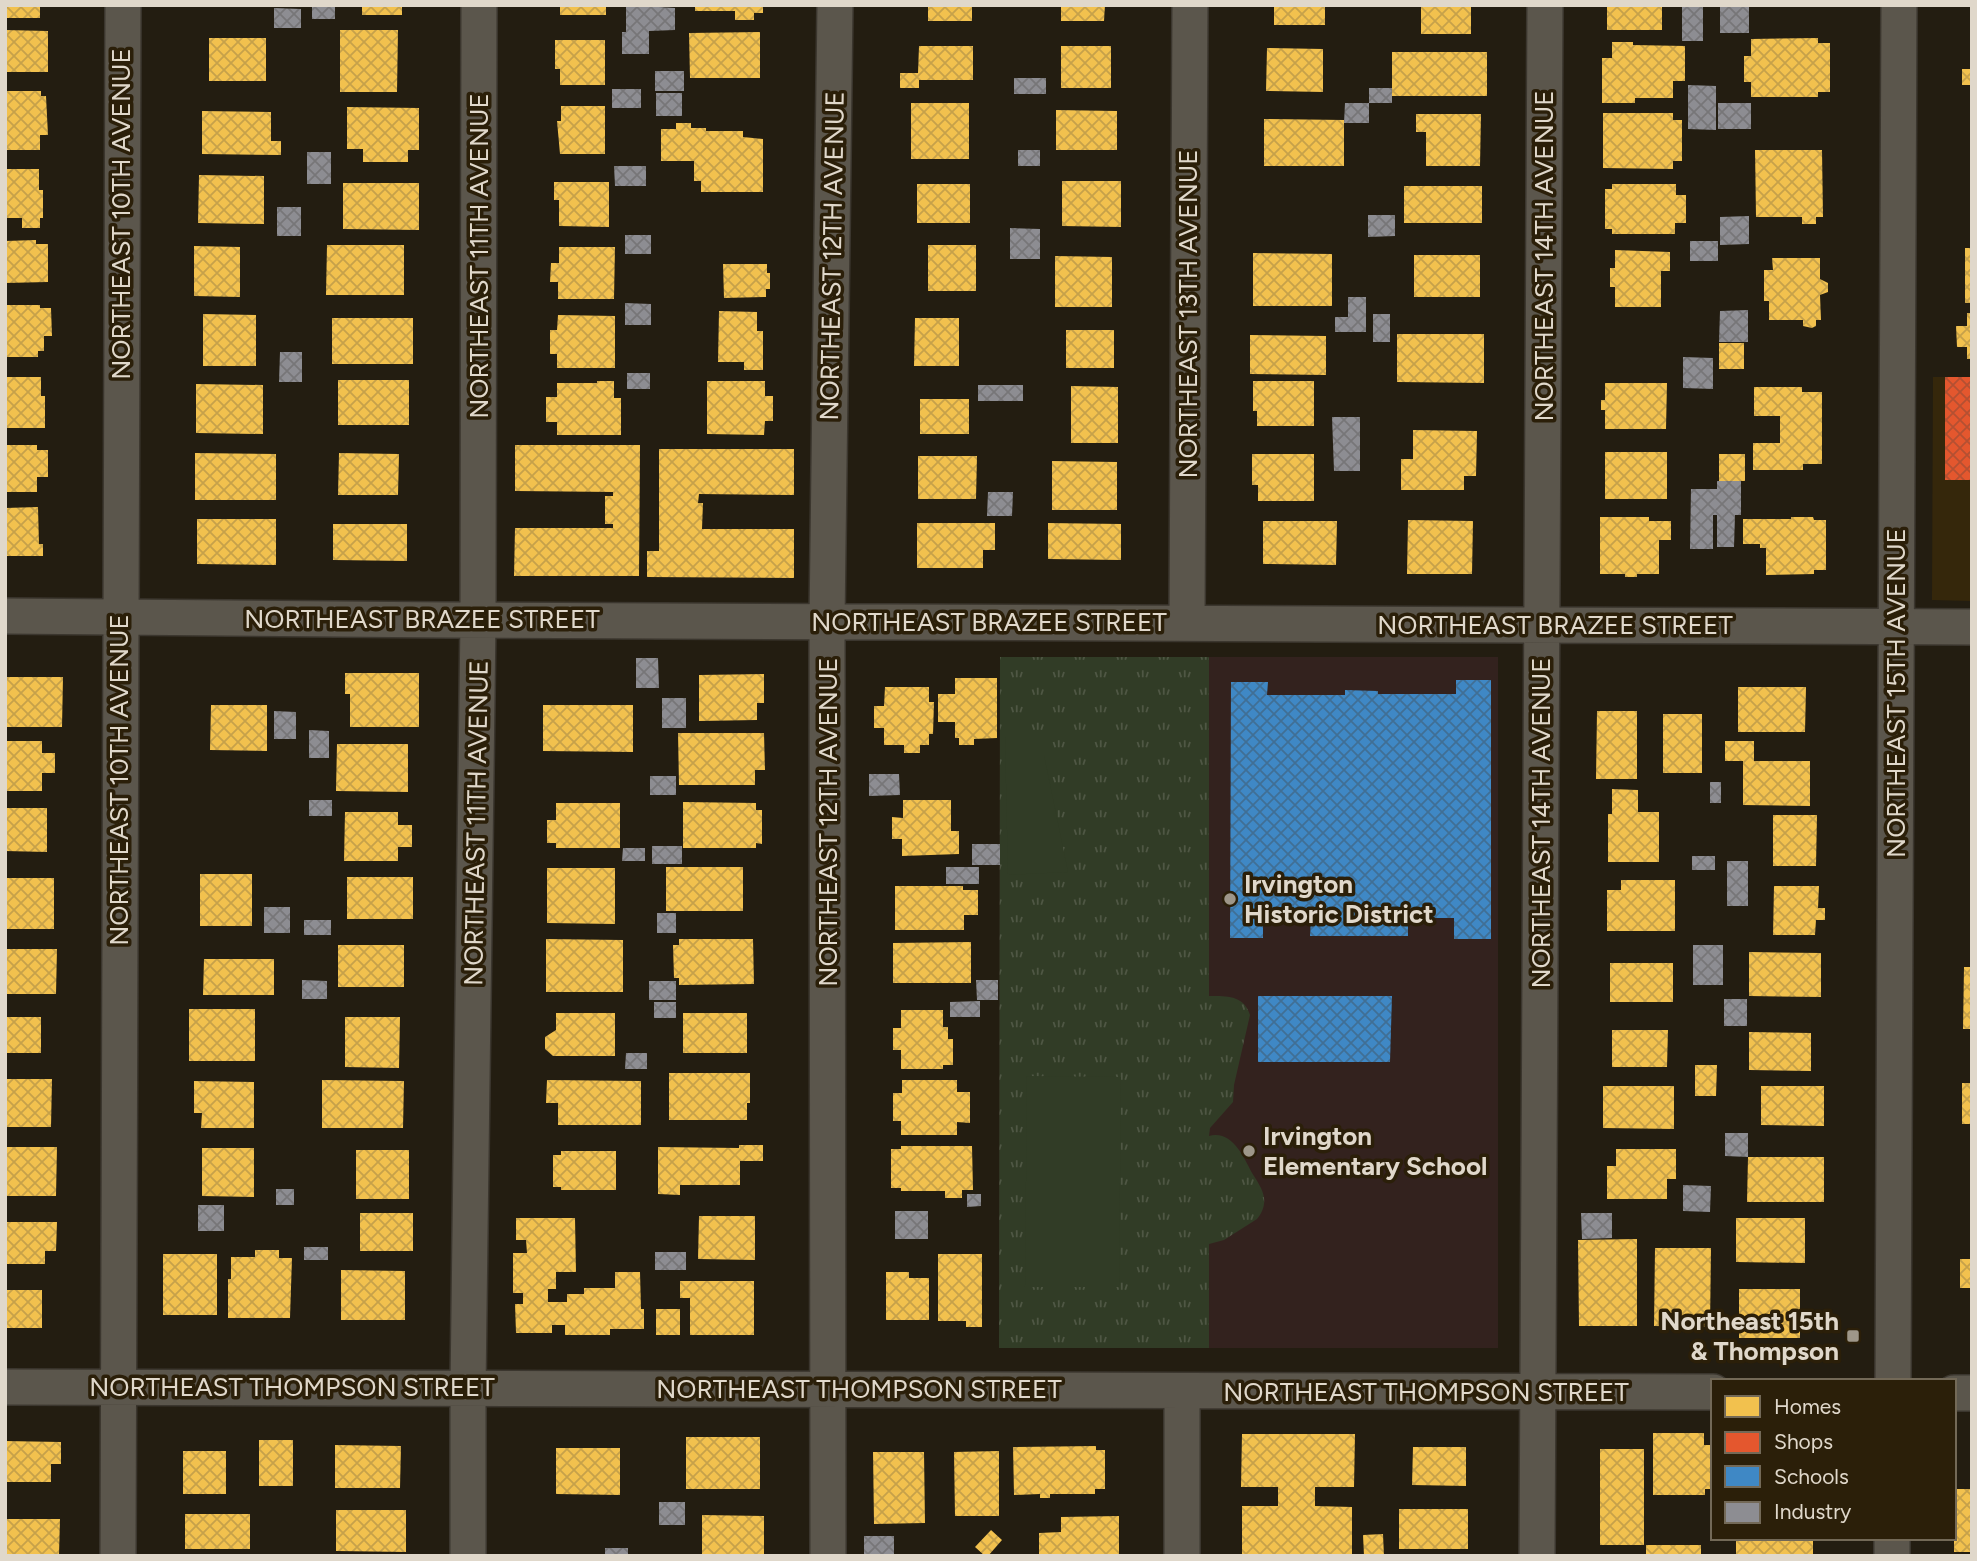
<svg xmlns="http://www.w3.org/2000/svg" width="1977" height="1561" font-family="Figtree,sans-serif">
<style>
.built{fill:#35270b}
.education{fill:#33221e}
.park{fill:url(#park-tufts)}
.garden{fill:#313c26}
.homes{fill:url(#homes-cross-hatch)}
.shops{fill:url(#shops-cross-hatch)}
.schools{fill:url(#schools-cross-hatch)}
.industry{fill:url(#industry-cross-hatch)}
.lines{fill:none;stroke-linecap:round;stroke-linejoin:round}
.minor-casing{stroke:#3b362e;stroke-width:38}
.minor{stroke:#5b564c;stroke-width:35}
.poi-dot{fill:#9e978a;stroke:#2b1f09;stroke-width:2.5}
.labels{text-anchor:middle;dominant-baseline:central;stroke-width:7;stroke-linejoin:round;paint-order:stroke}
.street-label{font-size:26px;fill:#e0d8cb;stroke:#2b1f09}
.poi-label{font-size:26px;font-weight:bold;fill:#e0d8cb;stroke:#2b1f09;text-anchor:start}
</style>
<defs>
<pattern id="park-tufts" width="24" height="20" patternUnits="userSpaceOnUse" patternTransform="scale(1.75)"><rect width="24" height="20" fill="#313c26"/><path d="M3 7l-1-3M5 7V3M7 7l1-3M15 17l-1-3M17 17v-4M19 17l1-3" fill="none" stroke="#4f5744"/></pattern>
<pattern id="homes-cross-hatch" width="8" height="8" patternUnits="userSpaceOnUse" patternTransform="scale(1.75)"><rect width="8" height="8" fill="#f2c14e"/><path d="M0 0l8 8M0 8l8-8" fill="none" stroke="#c6a14a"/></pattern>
<pattern id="shops-cross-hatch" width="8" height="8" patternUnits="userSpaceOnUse" patternTransform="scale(1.75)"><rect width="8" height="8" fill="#e4572e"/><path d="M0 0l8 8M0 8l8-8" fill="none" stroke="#b45032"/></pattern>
<pattern id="schools-cross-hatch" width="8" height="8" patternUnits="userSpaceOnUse" patternTransform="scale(1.75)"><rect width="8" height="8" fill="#3f88c5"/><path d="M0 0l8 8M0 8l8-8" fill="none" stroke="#406f95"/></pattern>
<pattern id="industry-cross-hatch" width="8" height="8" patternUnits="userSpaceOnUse" patternTransform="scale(1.75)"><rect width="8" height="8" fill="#8d8d92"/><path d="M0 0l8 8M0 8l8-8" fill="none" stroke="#777678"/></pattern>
</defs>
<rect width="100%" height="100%" fill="#231d11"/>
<path class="built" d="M1933 377H1972V601L1932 600Z"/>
<path class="education" d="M1000 657H1498V1348H999Z"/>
<path class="park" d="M1000 657H1209V996C1226 996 1244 995 1250 1015L1234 1085 1233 1102 1210 1128 1209 1136C1232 1130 1243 1156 1252 1173 1257 1181 1263 1189 1264 1198 1265 1206 1262 1213 1257 1219L1224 1240 1209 1244V1348H999Z"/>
<path class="garden" d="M1005 737H1044V755L1068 872 1008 875Z
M1027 1076 1121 1077 1119 1287H1025Z"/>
<path class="homes" d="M5 5H40V18H5Z
M362 5H402V15H362Z
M560 5H606V15H560Z
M695 5H763V13H754V20H735V11H695Z
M928 5H972V21H928Z
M1061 5H1105L1104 21H1061Z
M1274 5H1325V25H1274Z
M1421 5H1471V34H1421Z
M1607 5H1662V30H1607Z
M5 30 48 31V72H5Z
M340 30H398L397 92H340Z
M760 32V78H690L689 33Z
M209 38H266V81H209Z
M1818 38V43H1830V92H1818V97H1751V82H1744V56H1751V39Z
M555 40H605V85H560V69H555Z
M1612 42H1633V45L1685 46V81H1673V98H1635V103H1602V58H1612Z
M919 46H973V80H919V88H900V73H918Z
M1061 46H1111V88H1061Z
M1267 48 1323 49V92L1266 91Z
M1392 52H1487V96H1392Z
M1962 69H1972V85H1962Z
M5 91H41V96H46L48 135H40V150H5Z
M911 103H969V159H911Z
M561 106H605V154H560L557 121H561Z
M347 107 419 108V150H408V162H363V149H347Z
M1056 110 1117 111V150H1056Z
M202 111 271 112V141H281V155L202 154Z
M1603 113H1673V120H1682V161H1673V169L1603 168Z
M1416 114H1481L1480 166H1426V132H1416Z
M1264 119 1344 120V166H1264Z
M676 123H691V128H706V131H743V137L763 139V192H701V181H694V161H661V129H676Z
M1755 150H1822L1823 217H1816V224H1802V217H1756Z
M5 169H39V190H43V218H40V228H22V218H5Z
M199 175 264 176V224L198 223Z
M1062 181H1121V227L1062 226Z
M554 182H609V227L559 226V200H554Z
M343 183H419V230L343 229Z
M917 184H970V223H917Z
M1612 184H1676V195H1686V223H1675V234H1612V229H1605V189H1612Z
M1404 186H1482V223H1404Z
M36 240V244H48V282L5 283V241Z
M327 245H404V295H326Z
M928 245H976V291H928Z
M194 246 240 247V297L194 296Z
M559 247H615L614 299H558V282H550L551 263H559Z
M1965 248H1972V303H1965Z
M1615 250 1670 252V271H1661V307H1615V287H1610V268H1615Z
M1253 253 1332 254V306H1253Z
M1414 255H1480V297H1414Z
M1055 256 1112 257V307H1055Z
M1772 258H1820V279L1828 283V292L1820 295 1821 320H1816V326L1812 328 1803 326V320H1769V301H1764V270H1773Z
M723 264H767V273H770V289H766V297L724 298Z
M5 305H40V308H51L52 336H44V351H38V357H5Z
M719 311 757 312V331H763V370H744V362H718Z
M1967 313H1972V359H1967V347H1957L1956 326H1967Z
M203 314 256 315V366H203Z
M558 315 615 316V368H557V354H550V330H557Z
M332 318H413V364H332Z
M915 318H959V366H914Z
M1066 330H1114V368H1066Z
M1397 334H1484V383L1397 382Z
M1250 335 1326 336V375L1250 374Z
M1719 343H1744V369H1719Z
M5 377H41V396H45V428H5Z
M338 380H409V425H338Z
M597 381H614V398H621V435H557V422H546V397H557V383H597Z
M707 381H765V396H773V421H765L764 435 707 434Z
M1253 381H1314V426H1257V411H1253Z
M1605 383H1667L1666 429H1605V410H1601V400H1605Z
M196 384 263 385V434L196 433Z
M1071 386 1118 387V443H1071Z
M1754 387H1802V392H1822V464H1803V470H1753V443H1780V416H1754Z
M920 399H969V434H920Z
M1413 430 1477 431 1476 476H1464V490H1401V459H1413Z
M5 445H37V450H48V477H37V492H5Z
M515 445H640L639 576H514L515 528H613V524H605V496H613V492L515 491Z
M659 449H794V495L699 494 698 503H703L702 529H794V578L647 577V551H659Z
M1605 452H1667V499H1605Z
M195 453 276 454V500H195Z
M339 453 399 454 398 495H338Z
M1252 454H1314V501H1258V485H1252Z
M1719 454H1745V481H1719Z
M918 456H977L976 499H918Z
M1052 461 1117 462V510H1052Z
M38 507 39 544H43V556H5V508Z
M1600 517H1649V521H1671V540H1659V574H1637V577H1625V574H1600Z
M1791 517H1813L1814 520H1826V570H1814V574L1766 575V548H1760V544H1743V519H1791Z
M197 519H276V565L197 564Z
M1408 520 1473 521 1472 574H1407Z
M1263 521H1337L1336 565 1263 564Z
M917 523H995V550H983V568H917Z
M1048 523 1121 524V560L1048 559Z
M333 524H407V561L333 560Z
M345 673H419V727H350V694H345Z
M764 674V703H757V720L699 721V675Z
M5 677H63L62 727H5Z
M955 678H997V738L974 739V745H959V738H955V722H938V694H955Z
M885 687H929V702H934L933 734H929V745H920V753H904V745H884V728H874V706H884Z
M1738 687H1806L1805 732H1738Z
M211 705H267V751L210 750Z
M543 705H633V752L543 751Z
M1597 711H1637V779H1596Z
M1663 714H1702V773H1663Z
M678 733H764L765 770H755V785H679Z
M7 741H42V753H55V773H42V791H5Z
M1725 741H1754V761H1810V806L1743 805V761H1725Z
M337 744H408V792L336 791Z
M1612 789 1638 790V812H1659V862H1608V814H1612Z
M903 800H951V831H959V854L902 856V839H892V817L903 818Z
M683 802 756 803V810H762V844L756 843V848H683Z
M556 803H620V848H556V843H547V820H556Z
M5 808H47V852L5 851Z
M345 812H398V825H412V847H398V861H344Z
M1773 815H1817L1816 866H1773Z
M666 867H743V911H666Z
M547 868H615V924L547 923Z
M200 874H252V926H200Z
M347 877H413V919H347Z
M5 878H54V929H5Z
M1621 880H1675V931H1607V890H1621Z
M895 886H963V890H978V915H964V930H895Z
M1774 886H1819L1818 908H1825V920H1816L1815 935H1773Z
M546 939 623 940V992H546Z
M679 939H753L754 984 679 985V978H674L673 945H679Z
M971 942V983H893V943Z
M338 945H404V987H338Z
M5 949H57L56 994H5Z
M1749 952 1821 953V997L1749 996Z
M204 959H274V995H203Z
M1610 963H1673V1002H1610Z
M1964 967H1972V1029H1963Z
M189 1009H255V1061H189Z
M901 1010H943V1027H948V1039H953V1065H943V1069H901V1050H893V1028H901Z
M556 1013H615V1056H553L545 1049V1037L556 1030Z
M683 1013H747V1053H683Z
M5 1017H41V1053H5Z
M345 1017H400L399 1068 345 1067Z
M1612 1030H1668L1667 1067H1612Z
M1749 1032 1811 1033V1071L1749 1070Z
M1695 1065H1717L1716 1096H1695Z
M669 1073H750V1103H747V1120H669Z
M5 1079H52L51 1127H5Z
M322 1080 404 1081 403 1128H322Z
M547 1080 641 1081V1125H558V1103H546Z
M902 1080H957V1092H970V1123L957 1122V1135H901V1121H893V1093H902Z
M194 1081 254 1082V1128H201L202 1113H194Z
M1962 1083H1972V1124H1962Z
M1603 1086H1674V1129L1603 1128Z
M1761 1086H1824V1126L1761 1125Z
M739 1145H763V1161H740V1185H680V1195L658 1194V1147L739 1148Z
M901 1146H972L973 1190H962V1198H945V1191H901V1188H891V1149H901Z
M5 1147H57L56 1196H5Z
M202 1148H254V1197L202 1196Z
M1616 1149H1676V1179H1667V1199H1607V1166H1616Z
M356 1150H409V1199H356Z
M561 1151H616V1190H561V1187H553V1155H561Z
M1748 1157H1824V1202H1747Z
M360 1213H413V1251H360Z
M699 1216H755V1260L698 1259Z
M516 1218H575L576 1272H556V1289H548V1302H567V1294H584V1288H615V1272H640L641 1309H644V1329H610V1335H565V1325H552V1333H516L515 1304H523V1293H513V1253H527L526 1240H516Z
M1736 1218H1805V1263L1736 1262Z
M5 1222H57L56 1251H45V1264H5Z
M1637 1239V1326H1579L1578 1240Z
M1655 1248H1711L1710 1327 1654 1326Z
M255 1250H279V1258H292L290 1318H228V1279H231V1257H255Z
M163 1254H217V1315H163Z
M938 1254H982V1327H966V1321H938Z
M1960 1259H1972V1288H1960Z
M341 1270 405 1271V1320H341Z
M886 1272H909V1278H929V1320H886Z
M680 1281H754V1335H690V1298H680Z
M1739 1289H1800V1338H1739Z
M5 1290H42V1328H5Z
M656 1309H680V1335H656Z
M1653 1433H1704V1445H1713V1489H1705V1495H1653Z
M1242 1434H1355L1354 1487H1315V1506L1352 1507V1556H1242V1506H1278V1487H1241Z
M686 1437H760V1489H686Z
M259 1440H293V1486H259Z
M5 1441 61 1442V1464H51V1482H5Z
M335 1445 401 1446 400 1488H335Z
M1096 1446V1450H1105V1489H1095V1494H1050V1498H1040V1494L1014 1495 1013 1447Z
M1413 1447H1466V1486L1412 1485Z
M556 1448H620V1495L556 1494Z
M1600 1449H1644V1545H1600Z
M183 1451H226V1494H183Z
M999 1451V1516H955L954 1452Z
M873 1452H924L925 1523 874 1524Z
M1954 1489H1972V1552H1954Z
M1399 1509H1468V1549H1399Z
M336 1510H406V1552L336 1551Z
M185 1514H250V1549H185Z
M702 1515 764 1516V1555H702Z
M1119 1516V1555L1039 1556V1533L1061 1532V1517Z
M5 1519H60L59 1556H5Z
M991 1530 1002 1540 988 1556H985L975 1547Z
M1383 1534 1384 1556H1364L1363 1535Z
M1736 1538H1813V1556H1736Z
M1646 1545H1701V1556H1646Z"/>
<path class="shops" d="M1945 377H1972V480H1945Z"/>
<path class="schools" d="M1456 680H1491V939H1454V918H1408V936H1310L1311 918 1263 917V938H1230L1231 682H1268L1267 695H1345V690L1378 691V694H1456Z
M1258 996H1392L1390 1062H1258Z"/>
<path class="industry" d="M312 5H335V19H312Z
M626 5 675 8V30L649 31V54H622V32H626Z
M1682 5H1703V41H1682Z
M1749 6V33H1720V7Z
M274 8 301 9V28H274Z
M655 71H684V91H655Z
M1014 78H1046V94H1014Z
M1688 85 1716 86V130L1688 129Z
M1369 88H1392V103H1369Z
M612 89H641V108H612Z
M656 93H682V116H656Z
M1345 103H1369V123H1344Z
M1718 103H1751V129H1718Z
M1018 150H1040V166H1018Z
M307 152H331V184H307Z
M614 166H646V186H615Z
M277 207H301V236H277Z
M1368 215H1395V236L1368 237Z
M1749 216V244L1720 245V217Z
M1010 228 1040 229V259H1010Z
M625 235H651V254H625Z
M1690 241H1718V261H1690Z
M1348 297H1366V332H1335V317H1348Z
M625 303 651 304V325H625Z
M1748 310V342H1719L1720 311Z
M1373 314H1390V342H1373Z
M280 352H302V382H279Z
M1683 357 1713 358V389L1683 388Z
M627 373H650V389H627Z
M978 385H1023V401H978Z
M1332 417H1360V471H1334Z
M1717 481H1741V515H1735L1734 547H1717V515H1713V549H1690L1691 489H1717Z
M988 492H1013L1012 516H987Z
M636 658H658L659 688H636Z
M662 698H686V728H662Z
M274 711 296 712V739H274Z
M309 730 329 731V758H309Z
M869 774H899L900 795 869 796Z
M650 776H676V795H650Z
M1710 782H1721V803H1710Z
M309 800H332V816H309Z
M972 844H1000V865H972Z
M652 846H682V864H652Z
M623 848H645V861H622Z
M1692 856H1715V870H1692Z
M1727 861H1748V906H1727Z
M946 867H979V884H946Z
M264 907H290V933H264Z
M657 913H676V933H657Z
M304 920H331V935H304Z
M1693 945H1723V985H1693Z
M302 980 327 981V999H302Z
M976 980H998V1000H977Z
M649 981H676V1000H649Z
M1724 999H1747V1026H1724Z
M980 1001V1017H950V1002Z
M654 1002H676V1018H654Z
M626 1053H647V1069H625Z
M1725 1133H1748V1157L1725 1156Z
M1683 1185 1711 1186 1710 1212 1683 1211Z
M276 1189H294V1205H276Z
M967 1194H981V1206L967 1207Z
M198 1205H224V1231H198Z
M895 1211H928V1239H895Z
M1581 1213H1612V1238L1582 1239Z
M304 1247H328V1260H304Z
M655 1252H686V1270H655Z
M659 1502H685V1525H659Z
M864 1536H894V1556H864Z
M605 1548H628V1556H605Z"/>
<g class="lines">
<g class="minor-casing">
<path id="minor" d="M5 616 446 620 1972 627
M1187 623 1190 5
M1893 1381 1899 5
M5 1387 1713 1392
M1954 1393H1972
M118 1556 123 5
M468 1556V1387L478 620 479 5
M828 1556 827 621 835 5
M1182 1556V1391
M1537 1556 1545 5
M1892 1556V1538"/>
</g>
<use href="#minor" class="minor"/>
</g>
<g class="poi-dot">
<circle cx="1230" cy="899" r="7"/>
<circle cx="1249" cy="1151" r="7"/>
<rect x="1846" y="1329" width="14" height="14" rx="3.5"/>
</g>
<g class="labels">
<g class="street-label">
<text transform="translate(121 214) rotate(-90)">NORTHEAST 10TH AVENUE</text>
<text transform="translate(479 256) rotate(-90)">NORTHEAST 11TH AVENUE</text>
<text transform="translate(832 256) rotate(-89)">NORTHEAST 12TH AVENUE</text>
<text transform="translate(1544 256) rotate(-90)">NORTHEAST 14TH AVENUE</text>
<text transform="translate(1188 314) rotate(-90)">NORTHEAST 13TH AVENUE</text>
<text x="422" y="619">NORTHEAST BRAZEE STREET</text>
<text x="989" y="622">NORTHEAST BRAZEE STREET</text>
<text x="1555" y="625">NORTHEAST BRAZEE STREET</text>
<text transform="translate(1896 693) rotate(-90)">NORTHEAST 15TH AVENUE</text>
<text transform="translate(119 780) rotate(-90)">NORTHEAST 10TH AVENUE</text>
<text transform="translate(828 822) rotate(-90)">NORTHEAST 12TH AVENUE</text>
<text transform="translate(476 823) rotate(-89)">NORTHEAST 11TH AVENUE</text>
<text transform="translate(1541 823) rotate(-90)">NORTHEAST 14TH AVENUE</text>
<text x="292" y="1387">NORTHEAST THOMPSON STREET</text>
<text x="859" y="1389">NORTHEAST THOMPSON STREET</text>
<text x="1426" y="1392">NORTHEAST THOMPSON STREET</text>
</g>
<g class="poi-label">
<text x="1244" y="884">Irvington<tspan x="1244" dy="30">Historic District</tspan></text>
<text x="1263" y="1136">Irvington<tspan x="1263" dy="30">Elementary School</tspan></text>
<text x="1839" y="1321" text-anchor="end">Northeast 15th<tspan x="1839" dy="30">&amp; Thompson</tspan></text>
</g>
</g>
<rect width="1977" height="1561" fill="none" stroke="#e0d8cb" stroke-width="14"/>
<rect x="1711" y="1379" width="245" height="161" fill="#2b1f09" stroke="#736957" stroke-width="2"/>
<rect x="1725" y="1396" width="35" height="21" fill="#f2c14e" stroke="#736957" stroke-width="2"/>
<text x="1774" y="1414" font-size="21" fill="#e0d8cb">Homes</text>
<rect x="1725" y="1432" width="35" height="21" fill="#e4572e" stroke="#736957" stroke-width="2"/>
<text x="1774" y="1449" font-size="21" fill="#e0d8cb">Shops</text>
<rect x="1725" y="1466" width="35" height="21" fill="#3f88c5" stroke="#736957" stroke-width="2"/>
<text x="1774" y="1484" font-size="21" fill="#e0d8cb">Schools</text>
<rect x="1725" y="1502" width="35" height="21" fill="#8d8d92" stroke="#736957" stroke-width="2"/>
<text x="1774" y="1519" font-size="21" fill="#e0d8cb">Industry</text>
</svg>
